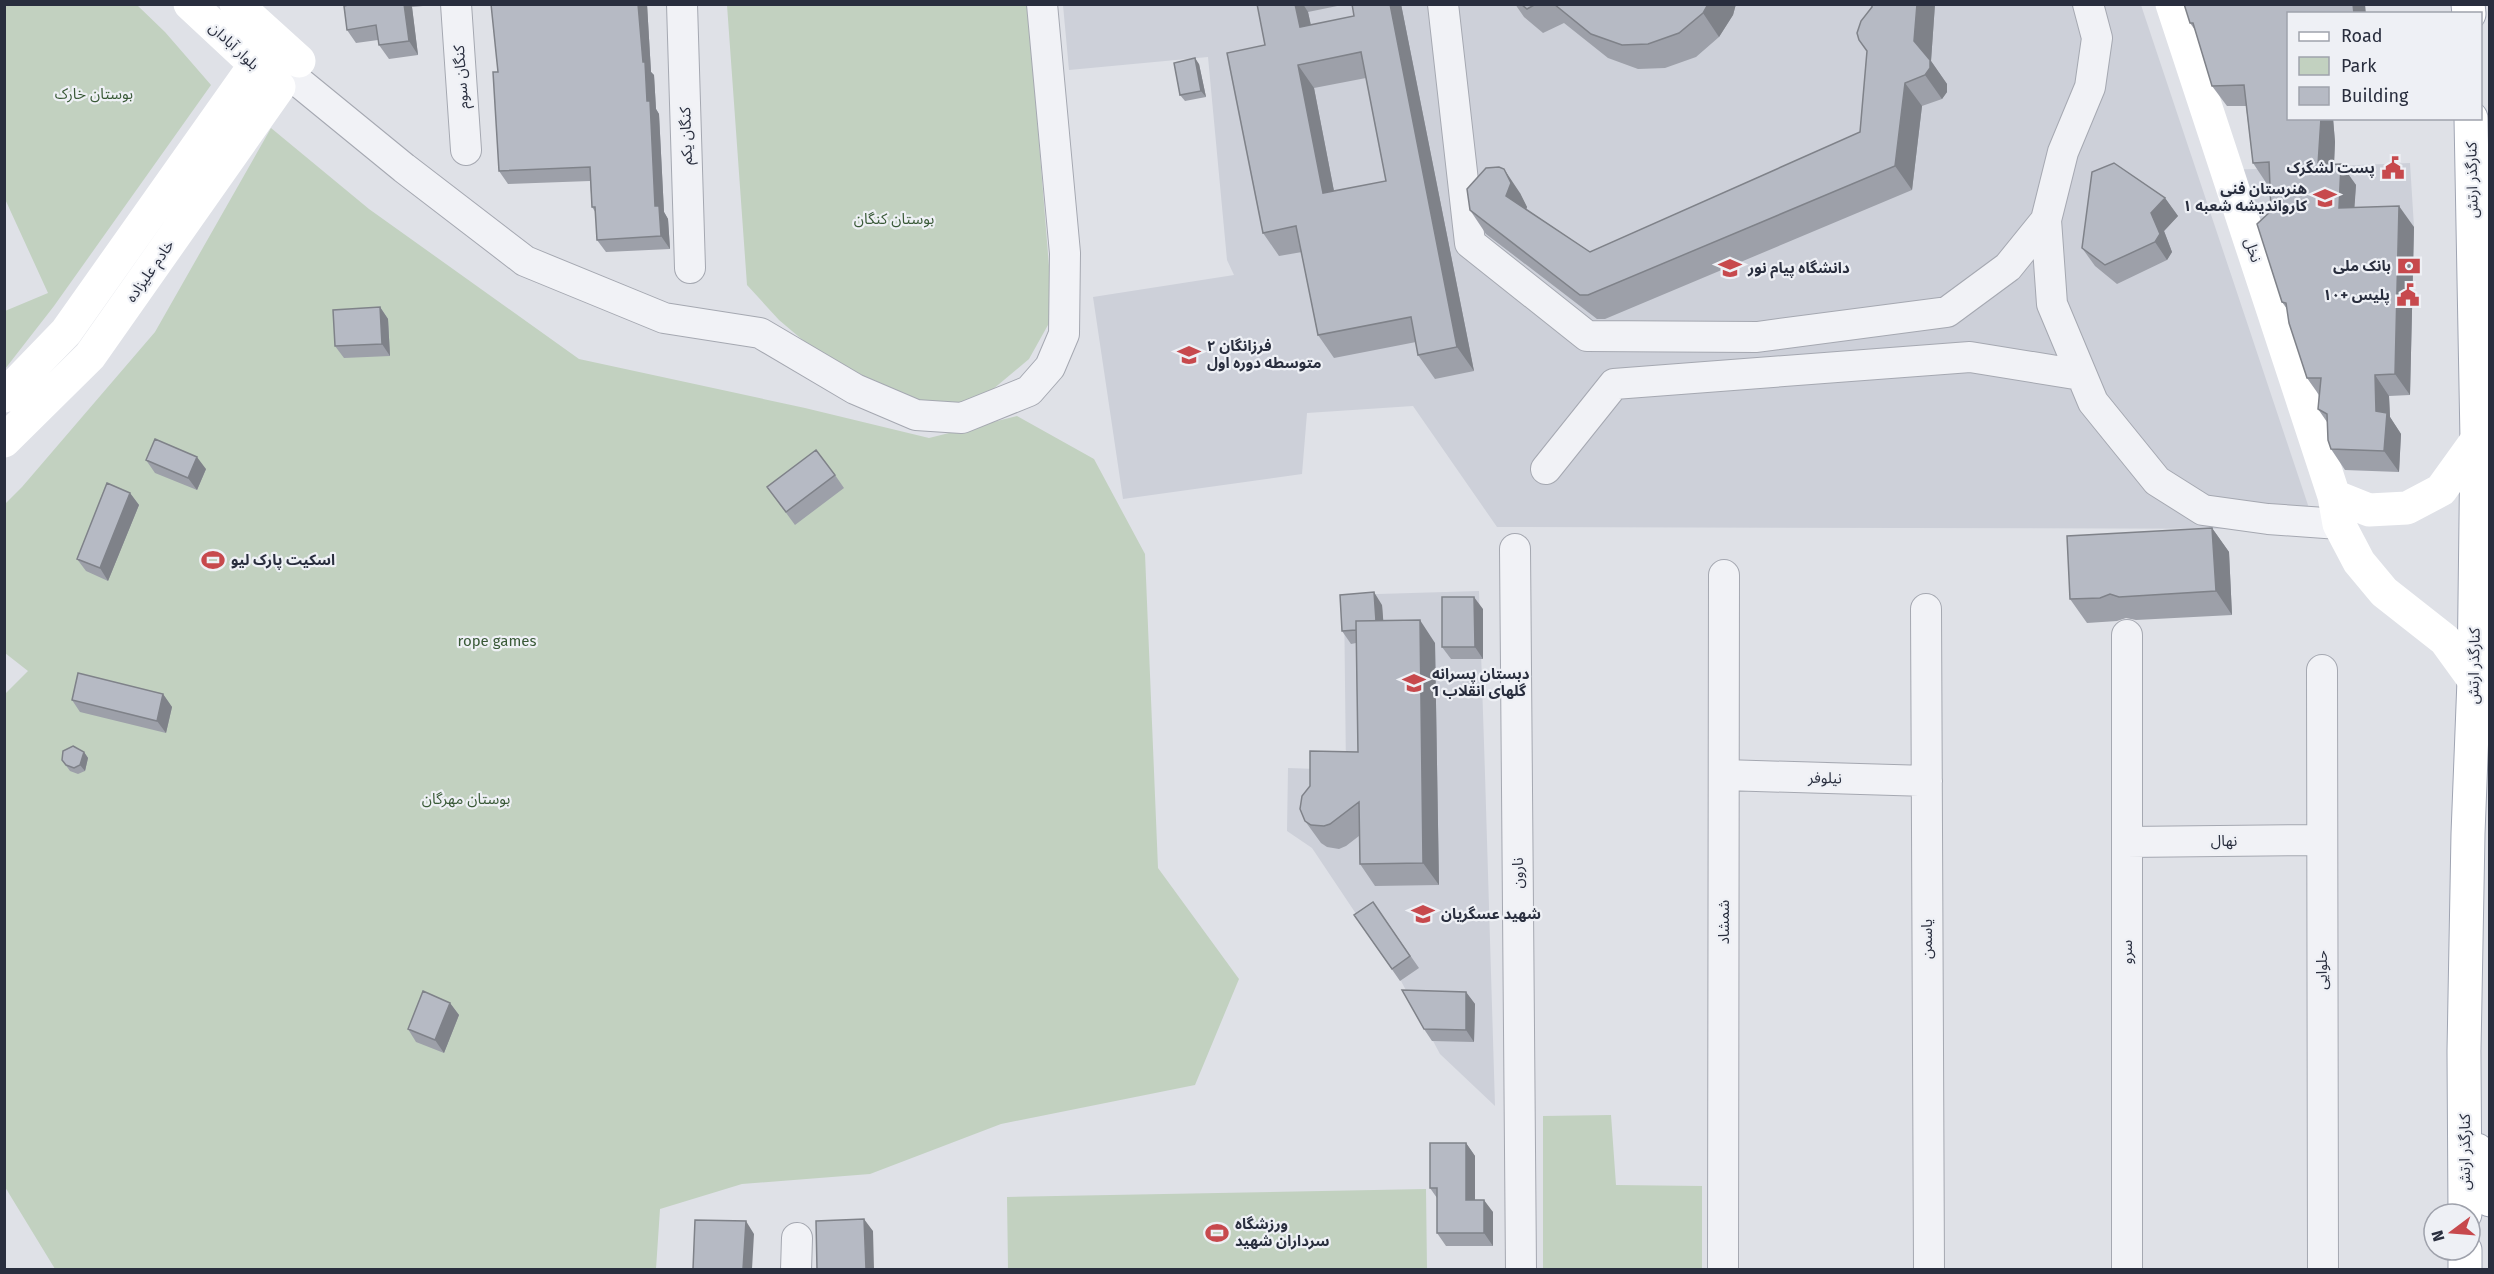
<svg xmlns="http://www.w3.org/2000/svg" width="2494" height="1274" font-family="'Fira Sans','Noto Sans Arabic',sans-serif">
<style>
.built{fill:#cdd0d9}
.green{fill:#c2d1c0}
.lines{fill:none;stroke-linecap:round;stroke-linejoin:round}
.minor-casing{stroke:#a5a8b1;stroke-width:32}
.primary-casing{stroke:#9fa4b2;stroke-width:35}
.minor{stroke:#f1f2f6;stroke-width:30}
.secondary{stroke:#fff;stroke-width:33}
.primary{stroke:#fff;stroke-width:33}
.wall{fill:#9da0a9;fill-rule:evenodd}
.shaded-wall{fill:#7f8289}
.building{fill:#b6bac4;stroke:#7f8289;stroke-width:1.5;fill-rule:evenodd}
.labels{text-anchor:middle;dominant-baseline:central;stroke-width:4.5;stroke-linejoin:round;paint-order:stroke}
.street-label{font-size:15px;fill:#292e3e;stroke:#eef0f5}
.park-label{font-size:15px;fill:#395937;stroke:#eef0f5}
.poi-label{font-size:15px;font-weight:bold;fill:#292e3e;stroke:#eef0f5;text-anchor:start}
</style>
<rect width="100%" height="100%" fill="#dfe1e7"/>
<path class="built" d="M1063 5H2141L2316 529 1497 527 1413 406 1307 413 1302 474 1123 499 1093 297 1234 275 1227 260 1208 57 1069 70Z
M2410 163 2414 227 2252 233 2226 170Z
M1479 591 1485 774 1495 1106 1440 1054 1401 981 1312 848 1287 831 1288 768 1346 770 1344 595Z"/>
<path class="green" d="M5 4 137 5 165 32 211 85 54 306 5 369V311L48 293 5 199Z
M727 5H1028L1053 316 1029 359 986 395 943 407 904 401 818 353 779 320 747 285Z
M271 128 369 209 579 359 805 408 929 438 1017 416 1094 459 1145 554 1158 868 1239 979 1195 1085 1001 1124 870 1174 742 1184 660 1209 656 1269H55L5 1187 4 695 28 671 5 653V504L22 487 155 332Z
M1611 1115 1616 1185 1702 1186V1269H1543V1116Z
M1426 1189 1427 1269H1008L1007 1197Z"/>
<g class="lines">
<g class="minor-casing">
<path id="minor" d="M456 4 466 150
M682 4 690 268
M1443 4 1470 243 1587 336 1757 337 1947 312 2008 267 2046 220
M2088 4 2097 38 2090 87 2063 152 2046 220 2052 304 2093 402 2157 481 2203 510 2268 519 2339 524
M289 74 404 168 525 261 664 318 760 333 855 389 916 415 962 418 1029 391 1050 367 1064 334 1065 253 1042 4
M1546 469 1614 384 1970 357 2081 375
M1515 549 1521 1270
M1926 609 1929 1270
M2322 670 2323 1270
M1724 775 1927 781
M2127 842 2322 840
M796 1270 797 1238
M1723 1270 1724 575
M2127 1270V635"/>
</g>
<g class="primary-casing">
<path id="primary" d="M2468 4 2469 14
M2477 1150 2490 1200
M2465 1214 2464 1051 2468 834 2474 680 2477 440 2471 118
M2465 1250V1270"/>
</g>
<use href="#minor" class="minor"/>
<path class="secondary" d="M236 4 299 61
M2172 4 2334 496 2339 524 2359 562 2384 592 2445 640 2474 680
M4 396 66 332 254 66 275 41
M4 441 90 356 279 87 190 4
M2334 496 2369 510 2407 508 2441 490 2477 440"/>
<use href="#primary" class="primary"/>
</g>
<path class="wall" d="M352 4H423V6L412 7 418 55 389 59 379 45 378 40 356 43 347 30Z
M491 4H647L651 72 654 75 656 109 659 114 664 212 668 219 670 249 606 252 597 240 596 213 592 207 590 181 508 184 499 171 498 72Z
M1257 4H1347L1308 12 1311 25 1354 16 1352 4H1401L1474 371 1435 379 1418 355 1416 342 1334 358 1318 335 1302 252 1279 256 1263 233 1265 45ZM1366 78 1386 181 1334 191 1314 88Z
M1515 4H1736L1733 15 1719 37 1696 57 1665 68 1638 69 1608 58 1564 23 1543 33 1524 17Z
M1935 4 1931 61 1947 84V92L1942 99 1922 106 1912 190 1605 319H1597L1486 234 1470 210 1520 193 1527 207 1526 209 1590 252 1860 132 1867 51 1859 40 1872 7Z
M2289 14V118H2333L2335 142 2334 164H2341L2356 185 2354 208 2414 227 2410 395 2389 396 2390 417 2401 434 2399 472 2345 470 2331 449 2327 422 2318 409 2319 395 2307 378 2287 309 2282 302 2271 211 2270 183 2267 184 2253 163 2246 106H2227L2212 86 2195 30 2190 23Z
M1199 64 1206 97 1185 101 1180 95Z
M2165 198 2178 216 2164 231 2172 252 2167 260 2117 284 2095 266 2082 248Z
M380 307 388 319 390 356 344 358 335 346Z
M146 460 206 469 197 490 155 473Z
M835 475 844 488 795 525 767 487Z
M130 493 139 505 108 581 86 571 77 559Z
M2212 528 2229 552 2232 615 2136 620 2126 618 2117 621 2087 623 2070 599Z
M1382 605 1383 621 1435 643 1439 885 1375 886 1360 864 1359 836 1346 846 1339 849 1327 847 1321 843 1305 821 1358 752 1356 643 1351 644 1342 631Z
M1483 609V659H1451L1442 647Z
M163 694 172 707 166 733 80 712 72 700Z
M84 752 88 758 85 771 78 774 70 771 62 760Z
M1373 902 1419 968 1400 981 1354 915Z
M1466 992 1475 1004 1474 1042 1432 1041 1424 1029Z
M450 1003 459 1015 444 1053 416 1042 408 1029Z
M1466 1143 1475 1156V1200L1493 1212V1246H1446L1437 1233V1198L1430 1188Z"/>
<path class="shaded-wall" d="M404 4H411L412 7 418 55 409 41Z
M638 4H647L651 72 654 75 656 109 659 114 664 212 668 219 670 249 661 236 655 206Z
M1295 4H1303L1308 12 1316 50 1300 27Z
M1390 4H1401L1474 371 1457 347Z
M1708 4H1736L1733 15 1719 37 1703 13Z
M1917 4H1935L1931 61 1947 84V92L1942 99 1925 75 1914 41Z
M2353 4H2365L2366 14H2354Z
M1195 58 1199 64 1206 97 1201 91Z
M1298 65 1314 88 1339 217 1323 193Z
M1905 83 1922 106 1912 190 1895 166Z
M2321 118H2333L2335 142 2333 186 2318 165Z
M2341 164 2356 185 2353 229 2339 208Z
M1504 169 1520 193 1527 207 1523 220 1506 196Z
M2165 198 2178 216 2164 231 2172 252 2167 260 2155 242 2151 213Z
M2399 206 2414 227 2410 395 2395 374Z
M380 307 388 319 390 356 382 344Z
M2375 375 2389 396 2390 417 2401 434 2399 472 2384 451 2376 411Z
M197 457 206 469 197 490 188 478Z
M130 493 139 505 108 581 100 568Z
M2212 528 2229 552 2232 615 2216 591Z
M1374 592 1382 605 1385 641 1376 629Z
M1474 597 1483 609V659L1475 647Z
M1420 620 1435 643 1439 885 1423 863Z
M163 694 172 707 166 733 157 721Z
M84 752 88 758 85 771 80 765Z
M1466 992 1475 1004 1474 1042 1466 1030Z
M450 1003 459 1015 444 1053 435 1040Z
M1466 1143 1475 1156V1212L1466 1200Z
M1484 1200 1493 1212V1246L1484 1233Z
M864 1219 873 1231 874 1269H866Z
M746 1221 754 1234 752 1269H743Z"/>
<path class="building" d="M352 4H404L409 41 379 45 376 25 347 30 344 6Z
M491 4H638L643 62H645L647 101H650L655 206H659L661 236 597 240 595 207H592L590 167 499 171 493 72H498Z
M1257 4H1295L1300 27 1354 16 1352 4H1390L1457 347 1418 355 1411 317 1318 335 1296 226 1263 233 1227 53 1265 45ZM1361 52 1386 181 1323 193 1298 65Z
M1521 4H1536L1527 9Z
M1554 4H1708L1703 13 1679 33 1648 44 1622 45 1591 34Z
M1872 4H1917L1914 41 1930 60V68L1925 75 1905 83 1895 166 1588 295H1580L1470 210 1467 189 1486 168 1499 167 1504 169 1511 183 1506 196 1590 252 1860 132 1867 51 1859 40 1857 33 1861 21 1872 7Z
M2184 4H2353L2354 14H2289V118H2321L2318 165 2341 164 2339 208 2399 206 2395 374 2375 375 2376 411 2387 413 2384 451 2331 449 2328 440 2327 414 2318 409 2321 378H2307L2289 323 2286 303 2282 302 2257 224 2271 211 2269 162 2253 163 2244 85 2212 86 2193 23H2190Z
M1195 58 1201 91 1180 95 1174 63Z
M2114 163 2165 198 2151 213 2160 234 2155 242 2105 265 2082 248 2092 172Z
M380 307 382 344 335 346 333 310Z
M155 439 197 457 188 478 146 460Z
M816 450 835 475 786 512 767 487Z
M107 483 130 493 100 568 77 559Z
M2212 528 2216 591 2119 597 2110 594 2100 598 2070 599 2067 536Z
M1374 592 1376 621H1356V630L1342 631 1340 595Z
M1442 597H1474L1475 647H1442Z
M1420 620 1423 863 1360 864 1359 802 1330 824 1324 826 1311 825 1305 821 1300 809 1302 796 1310 786V751L1358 752 1356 621Z
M78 673 163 694 157 721 72 700Z
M73 746 84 752 80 765 74 768 66 765 62 760 63 751Z
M1373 902 1410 956 1392 969 1354 915Z
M1402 990 1466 992V1030L1424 1029Z
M423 991 450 1003 435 1040 408 1029Z
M1430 1143H1466V1200H1484V1233H1437V1188H1430Z
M864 1219 866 1269H817L816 1221Z
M695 1220 746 1221 743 1269H693Z"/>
<defs>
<g id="civic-bare" transform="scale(1.8)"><path d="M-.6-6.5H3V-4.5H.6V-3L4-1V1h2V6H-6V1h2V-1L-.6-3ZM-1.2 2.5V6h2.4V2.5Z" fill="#c7494d" stroke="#eef0f5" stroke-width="2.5" paint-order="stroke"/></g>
<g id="school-bare" transform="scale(1.8)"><path d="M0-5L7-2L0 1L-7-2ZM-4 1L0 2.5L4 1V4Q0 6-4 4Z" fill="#c7494d" stroke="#eef0f5" stroke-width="2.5" paint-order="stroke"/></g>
<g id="bank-bare" transform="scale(1.8)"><path d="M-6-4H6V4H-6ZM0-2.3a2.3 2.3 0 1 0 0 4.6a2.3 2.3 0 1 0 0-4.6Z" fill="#c7494d" stroke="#eef0f5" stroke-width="2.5" paint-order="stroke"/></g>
<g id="university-bare" transform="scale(1.8)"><path d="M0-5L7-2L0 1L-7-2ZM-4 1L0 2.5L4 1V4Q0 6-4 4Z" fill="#c7494d" stroke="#eef0f5" stroke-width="2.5" paint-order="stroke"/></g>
<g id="stadium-bare" transform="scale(1.8)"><path d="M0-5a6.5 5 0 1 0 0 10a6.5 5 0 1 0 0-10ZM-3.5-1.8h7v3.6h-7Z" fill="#c7494d" stroke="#eef0f5" stroke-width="2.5" paint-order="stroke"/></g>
</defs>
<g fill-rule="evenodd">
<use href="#civic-bare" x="2393" y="168"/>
<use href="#school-bare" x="2325" y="198"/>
<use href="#bank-bare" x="2409" y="266"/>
<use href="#university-bare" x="1730" y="268"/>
<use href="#civic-bare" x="2408" y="295"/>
<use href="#school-bare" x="1189" y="355"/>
<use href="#stadium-bare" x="213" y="560"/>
<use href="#school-bare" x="1414" y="683"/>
<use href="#school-bare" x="1423" y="914"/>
<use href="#stadium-bare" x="1217" y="1233"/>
</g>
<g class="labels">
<g class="street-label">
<text transform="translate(234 46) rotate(43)">بلوار آبادان</text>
<text transform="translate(461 77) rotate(-94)">کنگان سوم</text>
<text transform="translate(686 136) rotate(-92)">کنگان یکم</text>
<text transform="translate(2472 180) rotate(-91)">کنارگذر ارتش</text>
<text transform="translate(2253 250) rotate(72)">نخل</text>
<text transform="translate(150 271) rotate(-55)">خادم علیزاده</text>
<text transform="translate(2474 666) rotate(-89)">کنارگذر ارتش</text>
<text transform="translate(1825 778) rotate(1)">نیلوفر</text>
<text x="2224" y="841">نهال</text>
<text transform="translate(1518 873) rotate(-90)">نارون</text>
<text transform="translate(1724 922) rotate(-90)">شمشاد</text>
<text transform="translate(1927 939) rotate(-90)">یاسمن</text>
<text transform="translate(2127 952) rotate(-90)">سرو</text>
<text transform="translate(2322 970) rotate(-90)">حلوایی</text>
<text transform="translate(2465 1152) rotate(-90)">کنارگذر ارتش</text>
</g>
<g class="park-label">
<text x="94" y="94">بوستان خارک</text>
<text x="894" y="219">بوستان کنگان</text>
<text x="497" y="641">rope games</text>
<text x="466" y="799">بوستان مهرگان</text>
</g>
<g class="poi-label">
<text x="2375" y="168" text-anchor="end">پست لشگرک</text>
<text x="2307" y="189" text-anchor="end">هنرستان فنی<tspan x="2307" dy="17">کارواندیشه شعبه ۱</tspan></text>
<text x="2391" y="266" text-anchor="end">بانک ملی</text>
<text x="1748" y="268">دانشگاه پیام نور</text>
<text x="2390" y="295" text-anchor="end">پلیس +۱۰</text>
<text x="1207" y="346">فرزانگان ۲<tspan x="1207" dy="17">متوسطه دوره اول</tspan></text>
<text x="231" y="560">اسکیت پارک لیو</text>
<text x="1432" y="674">دبستان پسرانه<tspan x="1432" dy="17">گلهای انقلاب 1</tspan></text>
<text x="1441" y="914">شهید عسگریان</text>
<text x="1235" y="1224">ورزشگاه<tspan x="1235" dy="17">سرداران شهید</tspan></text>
</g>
</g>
<rect width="2494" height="1274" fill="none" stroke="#292e3e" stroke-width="12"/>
<rect x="2287" y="12" width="195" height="108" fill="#eef0f5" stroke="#9fa2ac" stroke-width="1.5"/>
<rect x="2299" y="32" width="30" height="9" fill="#ffffff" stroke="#9fa2ac" stroke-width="1.5"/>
<text x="2341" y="42" font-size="18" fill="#292e3e">Road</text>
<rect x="2299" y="57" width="30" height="18" fill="#c2d1c0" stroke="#9fa2ac" stroke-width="1.5"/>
<text x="2341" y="72" font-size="18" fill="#292e3e">Park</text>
<rect x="2299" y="87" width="30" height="18" fill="#b6bac4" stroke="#9fa2ac" stroke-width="1.5"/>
<text x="2341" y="102" font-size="18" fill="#292e3e">Building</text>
<g transform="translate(2452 1232) rotate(254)"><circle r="28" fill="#eef0f5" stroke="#9fa2ac" stroke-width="1.5"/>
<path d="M0-4.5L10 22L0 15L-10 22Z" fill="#c7494d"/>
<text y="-9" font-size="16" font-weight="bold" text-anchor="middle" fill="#292e3e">N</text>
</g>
</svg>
